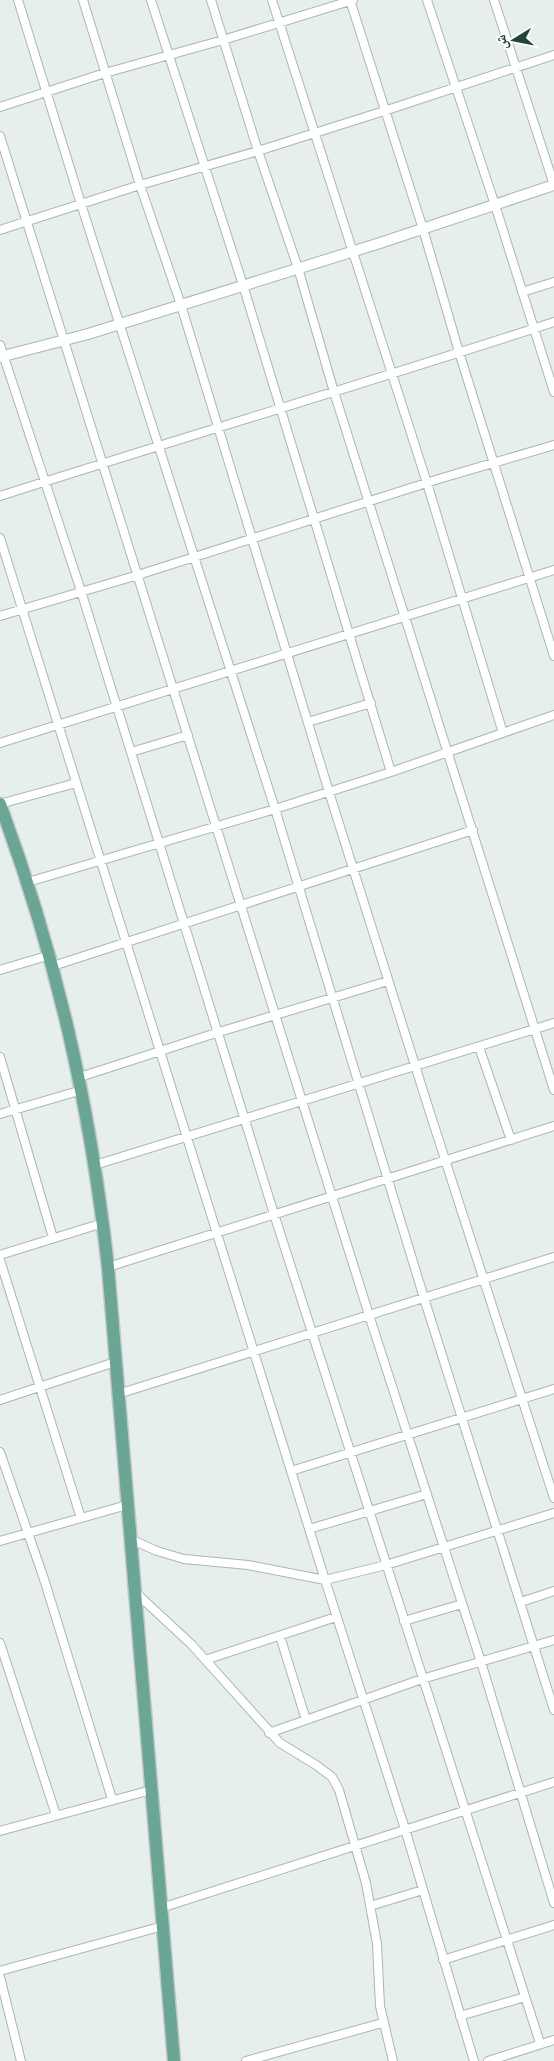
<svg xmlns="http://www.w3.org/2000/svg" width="554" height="2061" font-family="Ubuntu,'Noto Naskh Arabic',sans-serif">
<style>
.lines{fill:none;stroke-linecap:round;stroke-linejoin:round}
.minor-casing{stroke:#a8b8b2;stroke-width:10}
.tertiary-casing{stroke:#a8b8b2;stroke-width:12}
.primary-casing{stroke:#c2cac8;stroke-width:15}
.minor{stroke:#fff;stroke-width:8}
.tertiary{stroke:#fff;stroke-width:10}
.primary{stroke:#6aa596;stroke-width:12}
</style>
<rect width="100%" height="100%" fill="#e6efeb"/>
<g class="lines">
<g class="minor-casing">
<path id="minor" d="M18 0 81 204 275 809 424 1298 554 1710
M83 0 140 185 181 305 329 792 431 1116 554 1498
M151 0 243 285 391 772
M211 0 258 151 298 268 334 392 554 1090
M272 0 427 483 503 733
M350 0 423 229 459 352 554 656
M427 0 495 205 554 392
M494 0 554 185
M0 107 105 73 223 40 353 0
M0 136 369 1315 481 1662 554 1903
M0 230 140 185 258 151 381 112 554 55
M522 292 554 282
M0 345 81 591 274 1214 540 2043
M0 496C184 437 370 382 554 322
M0 538 325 1580 405 1829 474 2061
M0 616 138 575 442 478 554 445
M308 722 371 703
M0 743 554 570
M131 752 188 735
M0 804 76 783
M28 882 275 809 391 772 554 715
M53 966 473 830
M0 970 50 955
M479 1047 511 1140
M0 1057 53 1238
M80 1077 219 1032 388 981
M0 1114 82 1090
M95 1165 554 1023
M0 1255 103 1223
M0 1260 81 1518
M108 1267 554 1126
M118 1394 554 1257
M0 1400 115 1362
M0 1452 44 1579 112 1799
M291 1471 554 1389
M309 1529 427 1494
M130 1539 157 1551 184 1559 248 1565 325 1580 386 1565 554 1513
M0 1541 127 1505
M135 1592 191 1644 280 1743 316 1765 332 1777 339 1790 366 1883 377 1944 380 2006 393 2061
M521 1602 554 1591
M404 1621 462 1604
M280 1636 306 1720
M0 1643 56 1815
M205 1660 336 1617
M269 1733 422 1679 554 1640
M0 1831 151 1790
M370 1906 423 1890
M161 1908 554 1782
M443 1960 554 1925
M0 1971 163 1926
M0 1977 21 2061
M460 2016 525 1997
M246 2061 382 2023
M488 2061 554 2040"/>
</g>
<g class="tertiary-casing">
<path id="tertiary" d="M0 357 88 334 380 243 554 185"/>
</g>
<g class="primary-casing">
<path id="primary" d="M0 804C57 958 90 1105 108 1267L174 2061"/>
</g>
<use href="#minor" class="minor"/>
<use href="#tertiary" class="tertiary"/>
<use href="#primary" class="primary"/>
</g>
<g transform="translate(514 40) rotate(260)" stroke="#f7fbf9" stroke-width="4" paint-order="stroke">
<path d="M0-4L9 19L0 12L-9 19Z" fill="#24423a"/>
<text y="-8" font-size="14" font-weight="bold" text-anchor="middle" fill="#24423a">ش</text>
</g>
</svg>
